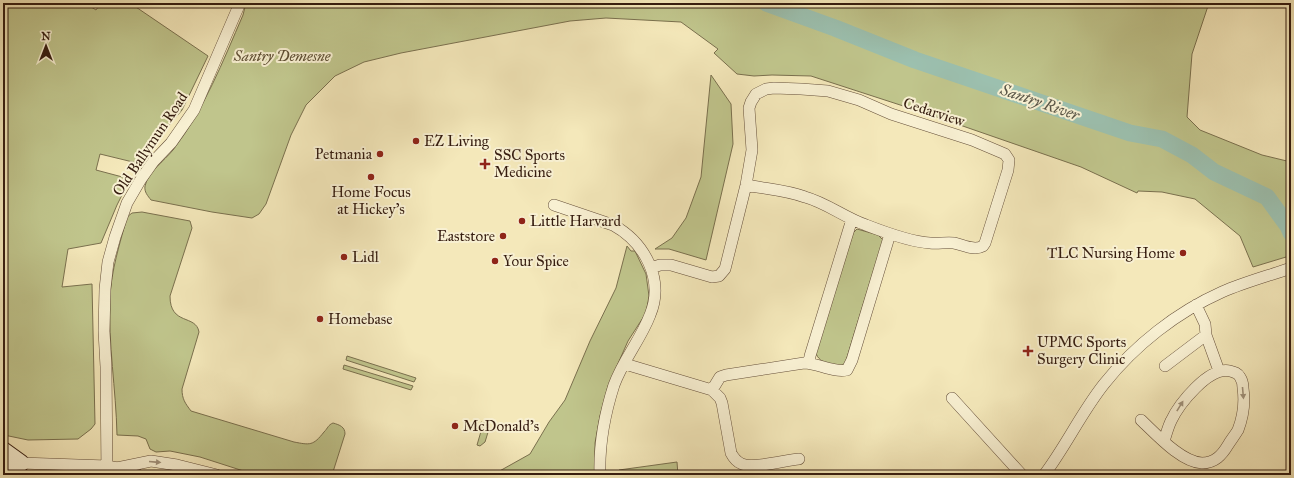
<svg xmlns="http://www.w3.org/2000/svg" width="1294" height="478" font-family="'IM FELL Great Primer',serif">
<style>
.green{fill:#c0c58c;stroke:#7a704e}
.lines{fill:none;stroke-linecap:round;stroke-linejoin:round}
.river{stroke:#9cc0af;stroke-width:17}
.street-casing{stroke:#654f3a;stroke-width:12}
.secondary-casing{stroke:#351c0f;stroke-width:18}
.street{stroke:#f8f0d2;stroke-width:11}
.secondary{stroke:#f8f0d2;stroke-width:16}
.oneway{fill:#a0917a}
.poi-dot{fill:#8f2418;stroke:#f8f0d2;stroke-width:1.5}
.labels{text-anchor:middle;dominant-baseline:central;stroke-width:4;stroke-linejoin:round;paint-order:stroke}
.park-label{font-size:15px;font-style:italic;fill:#5f4f34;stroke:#f8f0d2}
.street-label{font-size:15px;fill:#351c0f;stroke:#f8f0d2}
.poi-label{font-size:15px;fill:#351c0f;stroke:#f8f0d2;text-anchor:start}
.water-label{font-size:16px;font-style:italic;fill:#595547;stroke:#f8f0d2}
</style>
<rect width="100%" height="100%" fill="#f4e8ba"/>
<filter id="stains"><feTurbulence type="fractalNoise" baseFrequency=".005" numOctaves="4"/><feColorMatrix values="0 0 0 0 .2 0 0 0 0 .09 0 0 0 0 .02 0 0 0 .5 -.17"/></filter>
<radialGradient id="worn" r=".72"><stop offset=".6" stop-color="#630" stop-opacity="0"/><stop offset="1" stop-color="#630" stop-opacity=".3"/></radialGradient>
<path class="green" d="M3 3H40L46 6 48 3H85L96 10 101 3H130L208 56 182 110 137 163 100 154 96 170 130 179 117 205 101 243 68 249 62 287 92 284 95 424 91 429 78 439 28 440 4 435 3 434Z
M246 3H1209L1192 54 1187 117 1200 130 1262 155 1291 162V263L1286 257 1253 267 1240 236 1195 199 1162 192 1138 191 1137 193 1081 167 931 115 811 76 772 75 754 76 737 74 714 53 718 49 681 22 606 18 570 21 401 53 364 62 335 76 306 105 291 135 266 204 259 214 252 218 212 212 151 200C148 196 144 192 145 186 148 172 164 161 173 150 204 110 223 61 243 15Z
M711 75 731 104 733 144 706 260 669 249H655L672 238 686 218 701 177Z
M142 212 190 221 192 228 170 296C170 326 196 314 199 332L182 389C182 399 185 403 191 411L294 442C310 445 313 446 324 432 328 428 328 425 333 423 340 425 345 427 345 434L332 475H256L200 457 170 451 156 452 150 449 146 439 138 436 117 435C116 389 108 344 110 298 111 271 120 243 127 217L132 213Z
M857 229 878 235 883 240 845 364C838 369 818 363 816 353L853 233Z
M627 246 631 251H635L646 274 649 296 646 313 628 341 608 386 600 416 595 443V475H503L496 473 530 454 549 422 565 400 590 341 616 288Z
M347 356 416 378 414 382 346 360Z
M344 365 413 386 411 390 343 369Z
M481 422 487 424 489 429 485 442 480 446 477 445 482 428Z
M677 462 678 475H619V470Z"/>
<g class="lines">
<path class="river" d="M766 3 835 28 915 60 1130 133 1162 139 1192 155 1214 172 1267 197 1288 226 1291 233"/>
<g class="street-casing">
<path id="street" d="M554 205 613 225C644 242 665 279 650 315 641 339 623 360 614 385 605 413 599 446 600 475
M651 268 660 265H671L712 277 719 276 725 269 746 185 752 150 749 108 751 102 756 94 766 89 774 88 801 89 828 91 859 100 891 114 972 140 1005 154 1009 160 1008 170 985 243 983 246C974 251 964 245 954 243 946 242 938 244 930 243 911 242 884 232 866 225 845 218 827 203 805 197 786 190 766 189 746 185
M1196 305 1205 324 1206 335 1219 371
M809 363 810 356 852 219
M625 364 712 390 720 398 722 403 731 453C733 457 737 462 742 464 753 469 786 460 799 459
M1165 366 1206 335
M712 390 720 377 726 375 804 363C818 363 833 373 847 370L852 360 890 234
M952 398 1022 475
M1141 420C1156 434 1181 462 1202 463 1215 463 1222 455 1228 445 1231 440 1235 435 1238 430 1243 417 1245 402 1243 388 1243 384 1242 380 1240 377 1238 373 1234 372 1230 371 1209 366 1179 404 1171 421 1168 427 1166 435 1164 441
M3 466 21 463 107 466 117 468 138 475
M117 468 151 461 177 465 217 475
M107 475 106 367 104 331 105 289 108 262 115 237 127 203 141 179 153 162 171 143 194 110 240 3
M1044 475C1066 446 1081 413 1104 384 1135 345 1177 312 1222 292 1245 282 1268 276 1291 268"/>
</g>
<g class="secondary-casing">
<path id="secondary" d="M3 450 21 463 6 475"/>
</g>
<use href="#street" class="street"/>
<use href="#secondary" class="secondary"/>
</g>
<defs><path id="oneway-solid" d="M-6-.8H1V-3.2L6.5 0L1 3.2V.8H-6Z"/></defs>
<g class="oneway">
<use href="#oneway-solid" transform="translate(1243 393) rotate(85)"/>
<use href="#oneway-solid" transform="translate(1180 406) rotate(-58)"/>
<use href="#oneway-solid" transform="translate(155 462) rotate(5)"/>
</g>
<g class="poi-dot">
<circle cx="416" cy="141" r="4"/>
<circle cx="380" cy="154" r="4"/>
<path d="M483 158h4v4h4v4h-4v4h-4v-4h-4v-4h4z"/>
<circle cx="371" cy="177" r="4"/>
<circle cx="522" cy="221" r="4"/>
<circle cx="503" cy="236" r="4"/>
<circle cx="1183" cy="253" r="4"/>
<circle cx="344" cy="257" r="4"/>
<circle cx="495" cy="261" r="4"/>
<circle cx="320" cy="319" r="4"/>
<path d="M1026 345h4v4h4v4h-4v4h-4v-4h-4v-4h4z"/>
<circle cx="455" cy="426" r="4"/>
</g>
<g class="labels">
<g class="park-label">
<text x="282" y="56">Santry Demesne</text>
</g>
<g class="street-label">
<text transform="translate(934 112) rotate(18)">Cedarview</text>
<text transform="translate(150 144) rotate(-56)">Old Ballymun Road</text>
</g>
<g class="poi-label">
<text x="424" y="141">EZ Living</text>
<text x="372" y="154" text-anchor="end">Petmania</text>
<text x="494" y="155">SSC Sports<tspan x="494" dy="17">Medicine</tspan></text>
<text x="371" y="192" text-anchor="middle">Home Focus<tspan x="371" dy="17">at Hickey's</tspan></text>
<text x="530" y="221">Little Harvard</text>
<text x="495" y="236" text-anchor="end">Eaststore</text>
<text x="1175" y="253" text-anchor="end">TLC Nursing Home</text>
<text x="352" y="257">Lidl</text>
<text x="503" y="261">Your Spice</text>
<text x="328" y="319">Homebase</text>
<text x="1037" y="342">UPMC Sports<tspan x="1037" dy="17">Surgery Clinic</tspan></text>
<text x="463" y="426">McDonald's</text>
</g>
<g class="water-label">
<text transform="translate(1040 102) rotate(19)">Santry River</text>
</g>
</g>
<rect width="1294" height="478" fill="none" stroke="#f4e8ba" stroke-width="16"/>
<rect x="4" y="4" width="1286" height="470" fill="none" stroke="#351c0f" stroke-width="2"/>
<rect x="8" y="8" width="1278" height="462" fill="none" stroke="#351c0f"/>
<g transform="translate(46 46)" stroke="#f8f0d2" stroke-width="3" paint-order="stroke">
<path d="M0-3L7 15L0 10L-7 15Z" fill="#351c0f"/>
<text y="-6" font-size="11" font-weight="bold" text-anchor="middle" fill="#351c0f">N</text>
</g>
<rect width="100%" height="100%" filter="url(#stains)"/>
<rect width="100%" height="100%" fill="url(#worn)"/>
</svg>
